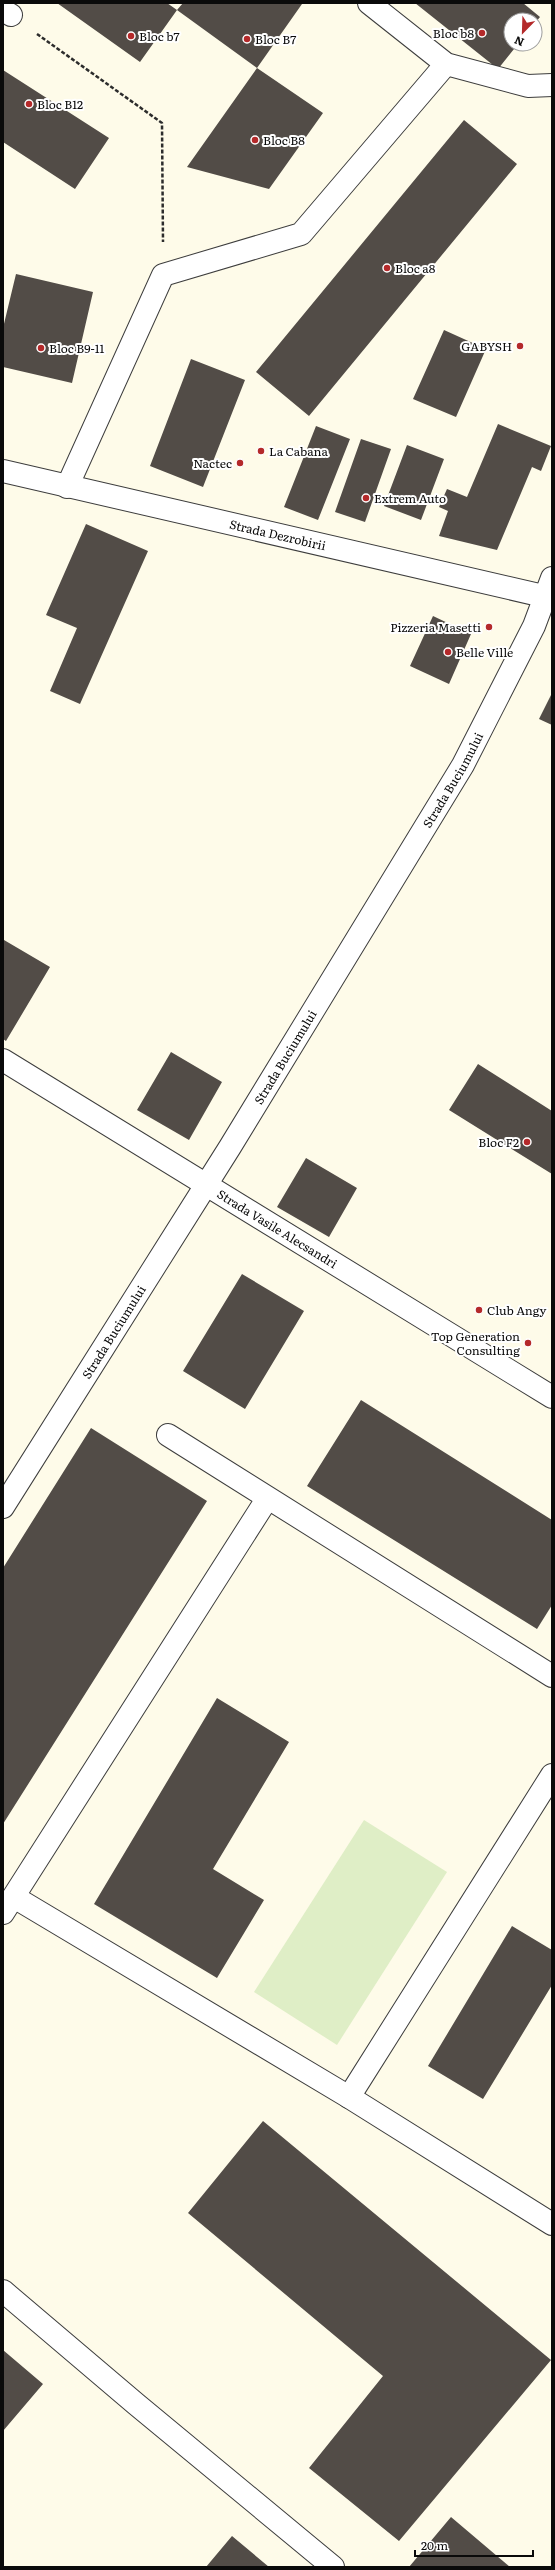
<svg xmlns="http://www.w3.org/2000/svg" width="555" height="2570" font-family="Literata,serif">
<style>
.pitch{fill:#dfeec6}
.building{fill:#524c47}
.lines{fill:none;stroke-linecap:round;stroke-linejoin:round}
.minor-casing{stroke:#3d3d3d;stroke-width:24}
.path{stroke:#2c2c2c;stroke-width:2.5;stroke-dasharray:4 2;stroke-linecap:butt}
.minor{stroke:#fff;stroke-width:22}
.poi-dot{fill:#b4292a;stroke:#fff;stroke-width:1.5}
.labels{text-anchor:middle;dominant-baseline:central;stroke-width:4;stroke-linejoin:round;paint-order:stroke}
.poi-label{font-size:12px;fill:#0a0a0a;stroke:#fff;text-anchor:start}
.street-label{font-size:12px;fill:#0a0a0a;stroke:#fff}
</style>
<rect width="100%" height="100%" fill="#fefbe9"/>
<path class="pitch" d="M364 1820 447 1872 337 2045 254 1992Z"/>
<path class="building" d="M57 3H167L177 10 140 62Z
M183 3H301L302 4 257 68 177 10Z
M415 3H523L540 17 535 23V20H511V44H518L498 69Z
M257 68 323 113 269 189 187 167Z
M3 70 109 138 75 189 3 142Z
M464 120 517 164 309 416 256 372Z
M16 274 93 292 72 383 3 367V328Z
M444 330 486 349 456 417 413 399Z
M191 359 245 380 203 487 150 466Z
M498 424 551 446 541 471 532 467 497 550 439 536 448 511 439 507 447 489 467 497Z
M316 426 350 439 318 520 284 507Z
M361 439 391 449 365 522 335 512Z
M407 445 444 459 421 520 384 506Z
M86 524 148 551 80 704 50 691 77 628 46 615Z
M433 616 471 634 449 684 410 666Z
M552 693V725L539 719Z
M4 940 50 967 6 1041 3 1039Z
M171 1052 222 1082 189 1140 137 1110Z
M478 1064 552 1111V1174L449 1110Z
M306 1158 357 1188 329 1237 277 1207Z
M242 1274 304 1311 245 1409 183 1371Z
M361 1400 552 1520V1605L537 1629 307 1486Z
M91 1428 207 1501 3 1824V1568Z
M217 1698 289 1742 213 1869 264 1900 217 1978 94 1904Z
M512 1926 552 1950V1985L483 2099 428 2066Z
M263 2121 551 2360 399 2541 309 2468 383 2376 188 2213Z
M3 2350 43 2384 3 2431Z
M451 2517 510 2567H409Z
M232 2536 269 2567H206Z"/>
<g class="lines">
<g class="minor-casing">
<g id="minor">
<path d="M369 3 446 64 528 86 552 85"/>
<path d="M3 10 11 15"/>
<path id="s1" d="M3 471 552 598"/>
<path d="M67 487 163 275 301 234 446 64"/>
<path id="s2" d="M3 1060 552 1397"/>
<path d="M168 1435 552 1676"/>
<path id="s3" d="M3 1507 230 1147 463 765 534 626 552 578"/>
<path d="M14 1897 349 2097 552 2224"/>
<path d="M3 1913 267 1499"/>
<path d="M349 2097 552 1775"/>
<path d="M3 2291 136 2404 333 2567"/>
</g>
</g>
<path class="path" d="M37 34 162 123 163 242"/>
<use href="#minor" class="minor"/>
</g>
<g class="poi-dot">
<circle cx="482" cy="33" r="4"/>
<circle cx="131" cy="36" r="4"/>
<circle cx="247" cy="39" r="4"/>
<circle cx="29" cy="104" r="4"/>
<circle cx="255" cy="140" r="4"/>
<circle cx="387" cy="268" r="4"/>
<circle cx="520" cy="346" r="4"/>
<circle cx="41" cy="348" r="4"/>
<circle cx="261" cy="451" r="4"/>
<circle cx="240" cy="463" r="4"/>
<circle cx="366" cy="498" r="4"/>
<circle cx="489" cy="627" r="4"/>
<circle cx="448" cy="652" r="4"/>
<circle cx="527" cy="1142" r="4"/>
<circle cx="479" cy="1310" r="4"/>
<circle cx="528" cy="1343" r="4"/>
</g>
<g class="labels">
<g class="poi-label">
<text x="474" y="33" text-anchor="end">Bloc b8</text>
<text x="139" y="36">Bloc b7</text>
<text x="255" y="39">Bloc B7</text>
<text x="37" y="104">Bloc B12</text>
<text x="263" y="140">Bloc B8</text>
<text x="395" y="268">Bloc a8</text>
<text x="512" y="346" text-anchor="end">GABYSH</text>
<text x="49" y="348">Bloc B9-11</text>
<text x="269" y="451">La Cabana</text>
<text x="232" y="463" text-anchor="end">Nactec</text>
<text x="374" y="498">Extrem Auto</text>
<text x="481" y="627" text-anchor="end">Pizzeria Masetti</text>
<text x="456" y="652">Belle Ville</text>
<text x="519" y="1142" text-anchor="end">Bloc F2</text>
<text x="487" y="1310">Club Angy</text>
<text x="520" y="1336" text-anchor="end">Top Generation<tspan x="520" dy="14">Consulting</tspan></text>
</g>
<g class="street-label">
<text stroke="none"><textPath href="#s1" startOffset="282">Strada Dezrobirii</textPath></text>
<text stroke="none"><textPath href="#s3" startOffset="855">Strada Buciumului</textPath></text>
<text stroke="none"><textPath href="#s3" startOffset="531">Strada Buciumului</textPath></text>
<text stroke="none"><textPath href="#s2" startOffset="322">Strada Vasile Alecsandri</textPath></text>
<text stroke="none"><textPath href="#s3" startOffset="207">Strada Buciumului</textPath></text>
</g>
</g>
<rect width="555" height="2570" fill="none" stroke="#0a0a0a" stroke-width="8"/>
<g transform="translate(523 32) rotate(203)"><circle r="19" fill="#ffffff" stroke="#9d9d9d"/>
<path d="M0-3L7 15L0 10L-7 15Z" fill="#b4292a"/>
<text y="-6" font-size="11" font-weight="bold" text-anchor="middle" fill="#0a0a0a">N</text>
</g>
<path d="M415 2550v6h118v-6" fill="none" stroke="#0a0a0a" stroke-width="2"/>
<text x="421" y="2550" font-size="12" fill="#0a0a0a" stroke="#ffffff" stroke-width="3" paint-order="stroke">20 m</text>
</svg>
